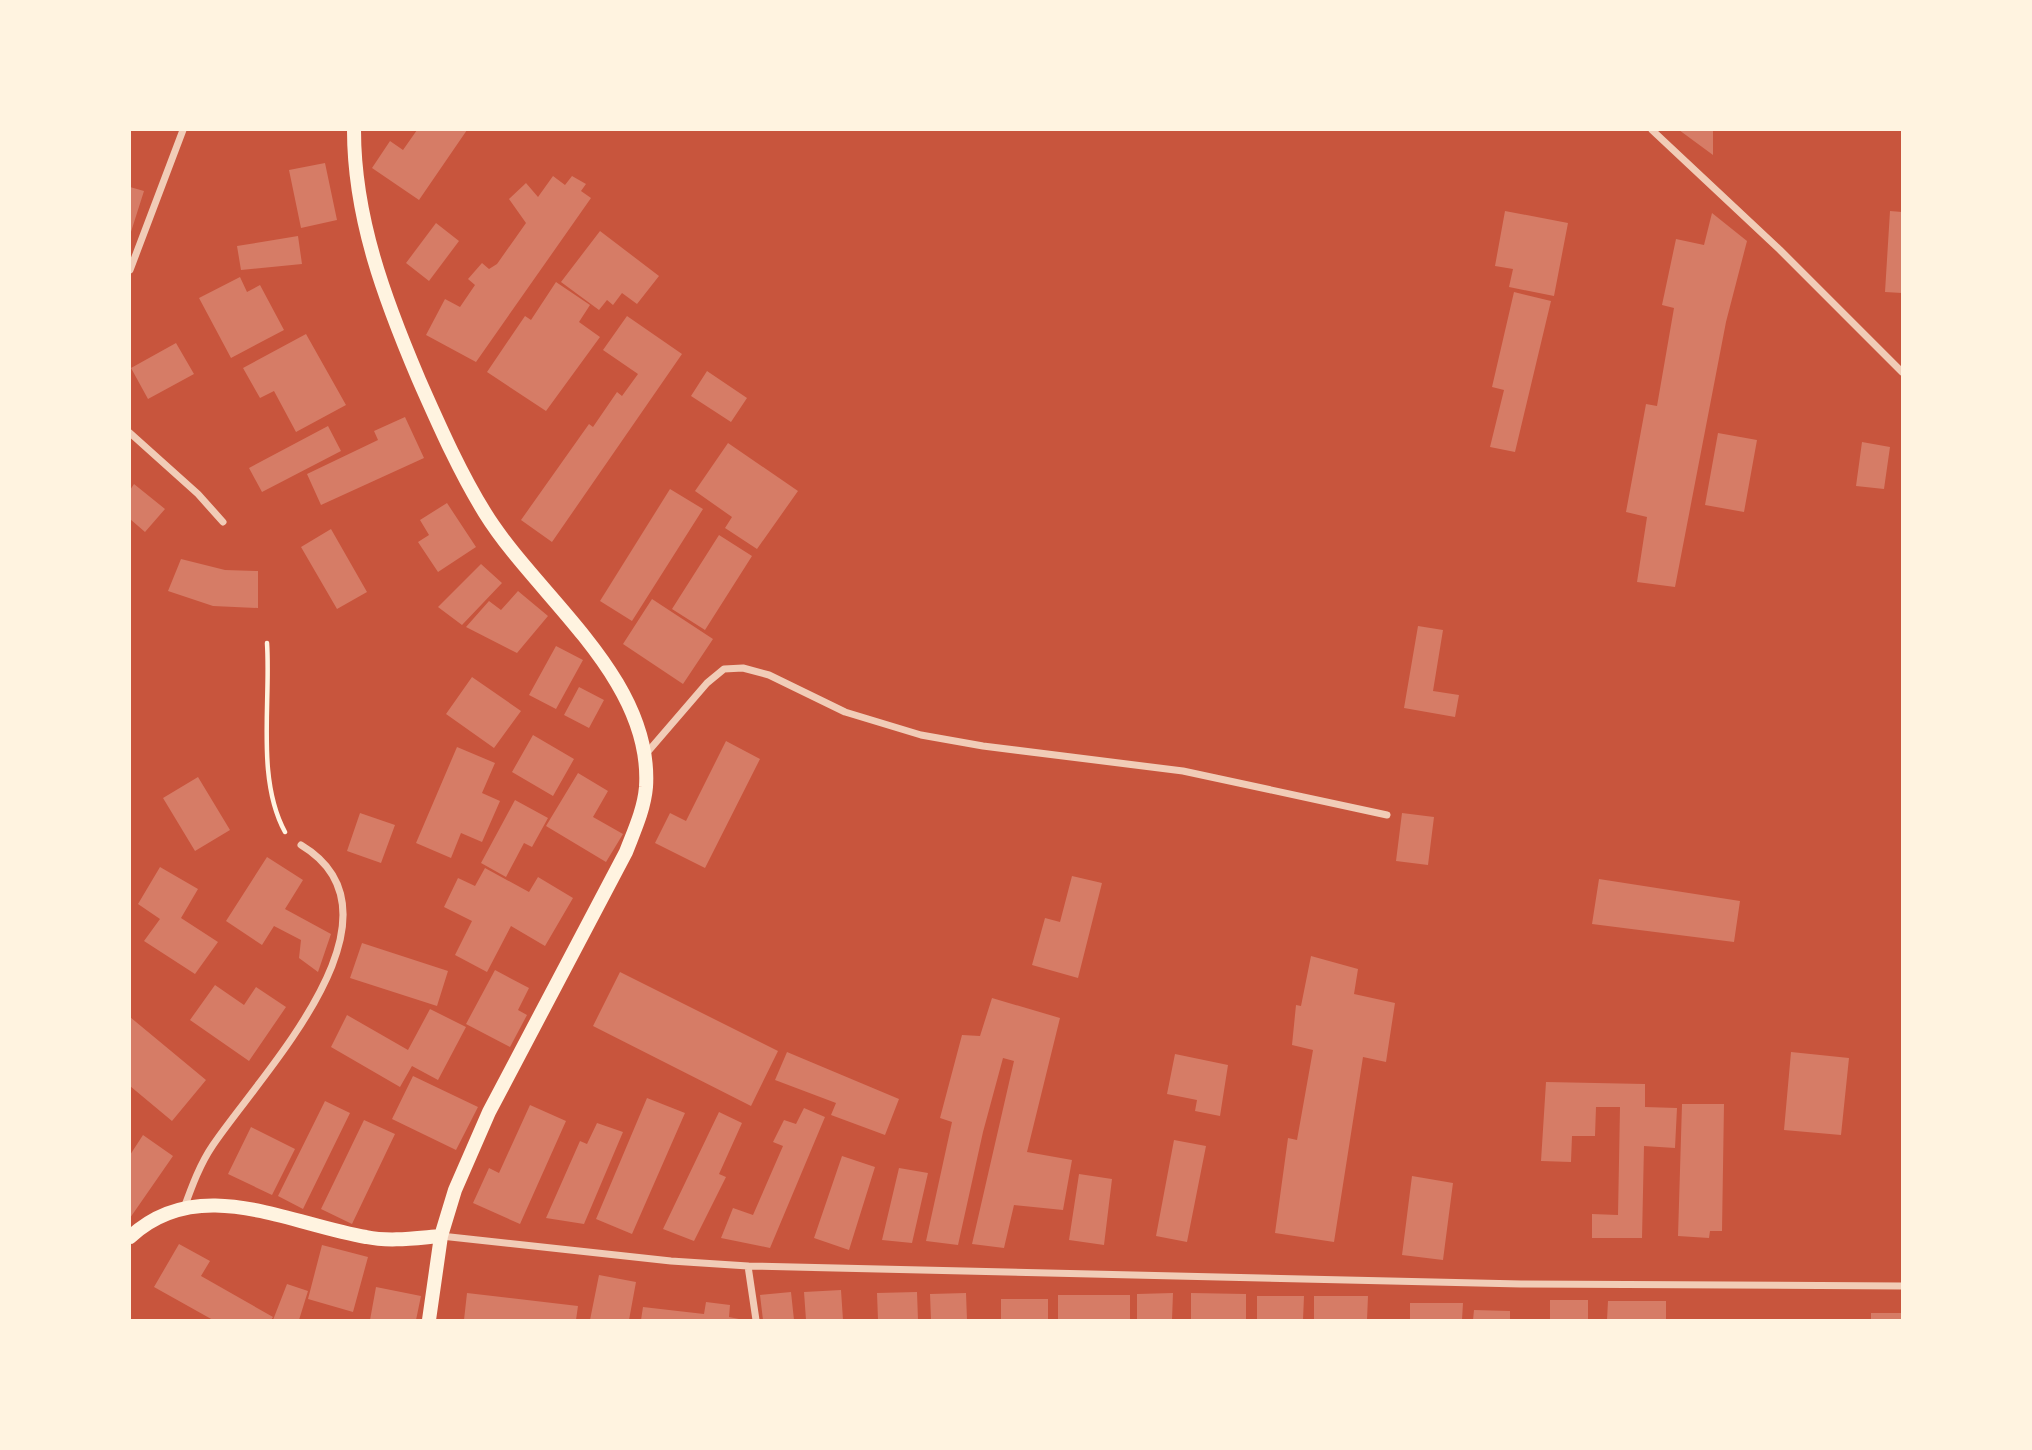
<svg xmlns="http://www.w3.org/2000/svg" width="2032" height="1450" font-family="Georgia,serif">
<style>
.building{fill:#d67c66}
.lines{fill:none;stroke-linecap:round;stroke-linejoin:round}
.path{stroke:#fff3e0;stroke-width:4.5}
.minor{stroke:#f1ccb7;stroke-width:7}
.secondary{stroke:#fff3e0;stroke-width:14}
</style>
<rect width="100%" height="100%" fill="#c8553d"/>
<path class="building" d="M417 130H467L419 200 372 168 390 141 403 150Z
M1679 130H1713V155Z
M325 163 337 220 301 228 289 170Z
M553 176 565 185 572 176 586 184 581 191 591 198 476 362 426 335 445 299 460 307 475 285 468 279 482 263 489 269 497 264 526 223 509 199 526 183 538 197Z
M130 187 144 191 130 235Z
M1505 211 1568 223 1554 296 1509 287 1513 269 1495 266Z
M1890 211 1902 212V293L1885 292Z
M1712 213 1747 241 1726 322 1675 587 1637 582 1647 517 1626 512 1646 404 1657 406 1674 308 1662 305 1676 239 1704 245Z
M436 223 459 241 429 281 406 263Z
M600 231 659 276 637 304 622 293 613 305 607 300 599 310 561 282Z
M298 236 302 264 241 270 237 246Z
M240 277 247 292 260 285 284 330 231 358 199 298Z
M556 282 590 305 579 322 600 337 546 411 487 372 525 316 531 320Z
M1514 292 1551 301 1515 452 1490 447 1504 390 1492 387Z
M627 316 682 354 552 542 521 520 589 424 593 427 617 392 622 396 638 374 603 350Z
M306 334 346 405 296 432 274 391 260 398 243 368Z
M176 343 194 374 148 399 131 368Z
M707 371 747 398 731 422 691 396Z
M405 417 424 458 321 505 307 474 378 440 374 431Z
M328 426 341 451 262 492 249 468Z
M1718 433 1757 440 1744 512 1705 505Z
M1862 442 1890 447 1884 489 1856 486Z
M728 443 798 491 757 549 725 528 732 517 695 491Z
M134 484 165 509 145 532 130 519V490Z
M670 489 703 509 632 621 600 601Z
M447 503 476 547 438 572 418 542 429 535 420 520Z
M331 529 367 592 337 609 301 547Z
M719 535 752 556 705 630 672 609Z
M181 559 225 570 258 571V608L213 606 168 591Z
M481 564 502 583 462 625 438 607Z
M518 591 548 616 517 653 466 627 489 601 501 610Z
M652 599 713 639 683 684 623 644Z
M1418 626 1443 630 1433 691 1459 695 1455 717 1404 708Z
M556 646 583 660 556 709 529 695Z
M472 677 521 711 494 748 446 714Z
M579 687 604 700 589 728 564 715Z
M533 735 574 759 553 796 512 772Z
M726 741 760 759 705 868 655 843 670 813 686 821Z
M457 747 495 763 482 793 500 801 482 842 461 833 451 858 416 843Z
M578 773 608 791 593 817 623 834 606 862 546 826Z
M198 777 230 830 195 851 163 798Z
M515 800 548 818 532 847 524 843 506 877 481 863Z
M360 813 395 825 381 863 347 851Z
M1402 813 1434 817 1428 865 1396 861Z
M267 857 303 880 285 909 331 934 318 972 299 958 301 940 274 926 262 945 226 921Z
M160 867 198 889 181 918 218 942 195 974 144 941 160 919 138 904Z
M485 868 529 892 538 877 573 898 545 946 511 926 487 972 455 955 472 921 444 907 458 878 475 886Z
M1072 876 1102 883 1078 978 1032 965 1045 918 1060 922Z
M1599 879 1740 901 1734 942 1592 924Z
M362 943 448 971 437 1006 350 978Z
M1311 956 1358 969 1354 994 1395 1003 1386 1062 1363 1057 1334 1242 1275 1233 1288 1138 1297 1140 1313 1050 1292 1045 1296 1005 1301 1006Z
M495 970 529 988 518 1010 527 1015 510 1047 466 1024Z
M620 972 778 1051 751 1106 593 1026Z
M215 985 244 1005 256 987 286 1007 249 1061 190 1020Z
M992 998 1060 1018 1027 1152 1072 1160 1063 1210 1014 1205 1004 1248 972 1244 1014 1061 1003 1058 983 1132 958 1245 926 1241 952 1122 940 1118 962 1035 980 1036Z
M430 1009 466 1027 438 1080 412 1066 400 1087 331 1047 347 1015 408 1050Z
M130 1017 206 1080 172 1121 130 1086Z
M787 1052 899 1099 885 1135 831 1115 836 1103 775 1080Z
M1791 1052 1849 1058 1841 1135 1784 1130Z
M1175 1054 1228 1065 1220 1116 1195 1111 1197 1100 1167 1094Z
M413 1076 478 1107 456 1150 392 1119Z
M1546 1082 1645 1084V1107L1677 1108 1675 1148 1644 1146 1642 1238H1592V1214L1618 1215 1620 1107H1596L1595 1136H1572L1571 1162 1541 1161Z
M647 1098 685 1113 632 1234 596 1219Z
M325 1101 350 1113 303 1209 278 1196Z
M1682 1104H1724L1722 1231H1710L1709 1238 1678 1236Z
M530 1105 566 1121 520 1224 473 1203 489 1168 499 1173Z
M804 1108 825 1117 770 1248 721 1238 733 1208 753 1215 783 1146 773 1142 784 1120 796 1124Z
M719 1112 742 1123 719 1174 726 1177 694 1241 663 1229Z
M364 1120 395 1134 352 1224 321 1209Z
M597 1123 623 1132 584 1224 546 1218 580 1141 587 1144Z
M251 1127 295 1149 272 1195 228 1174Z
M143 1135 173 1156 130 1218V1155Z
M1174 1140 1206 1146 1187 1242 1156 1236Z
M842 1156 875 1167 849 1250 814 1238Z
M899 1168 928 1173 912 1243 882 1240Z
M1079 1174 1112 1179 1104 1245 1069 1240Z
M1412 1176 1453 1183 1443 1260 1402 1255Z
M179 1244 210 1261 201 1276 273 1317 271 1320H213L154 1287Z
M322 1245 368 1257 353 1312 308 1299Z
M599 1275 636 1282 629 1320H590Z
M287 1284 308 1291 299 1320H273Z
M376 1287 421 1296 416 1320H370Z
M841 1290 843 1320H806L804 1292Z
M791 1292 794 1320H763L760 1295Z
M917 1292 918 1320H878L877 1293Z
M467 1293 578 1306 576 1320H464Z
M966 1293 967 1320H931L930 1294Z
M1173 1293 1172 1320H1137V1294Z
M1191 1293 1246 1294V1320H1191Z
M1058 1295H1130V1320H1058Z
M1257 1296H1304L1303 1320H1257Z
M1314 1296H1368L1367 1320H1314Z
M1001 1299H1048V1320H1001Z
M1550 1300H1588V1320H1550Z
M1608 1301H1666V1320H1607Z
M706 1302 730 1305 729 1317 744 1320H641L643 1307 704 1314Z
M1410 1303H1463L1462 1320H1410Z
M1474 1310 1510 1311V1320H1473Z
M1871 1313H1902V1320H1871Z"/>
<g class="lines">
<path class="path" d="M267 643C271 703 256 779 285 832"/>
<path class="minor" d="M1652 130 1780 250 1902 372
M130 270 183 130
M130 433 198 494 223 522
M645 755 707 683 724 669 743 668 769 675 845 712 921 735 983 746 1183 771 1387 815
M184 1208C192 1186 200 1164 213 1145 259 1076 418 915 301 845
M441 1236 671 1261 748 1266 1521 1284 1902 1286
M748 1266 756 1320"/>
<path class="secondary" d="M354 130C354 218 385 300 419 380 439 425 459 471 485 513 537 597 653 678 646 787 644 810 634 831 626 852L489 1112 455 1190 441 1236 429 1320
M130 1237C199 1173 288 1224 366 1237 390 1242 416 1238 441 1236"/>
</g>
<rect width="2032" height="1450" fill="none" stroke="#fff3e0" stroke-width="262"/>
</svg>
